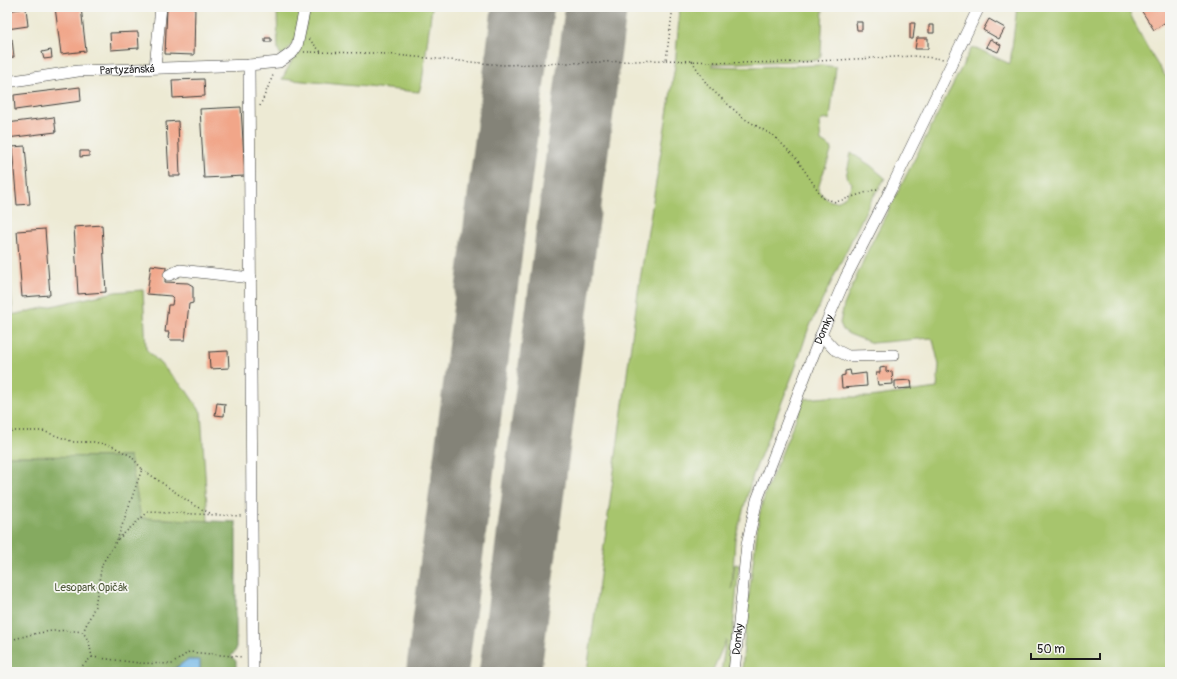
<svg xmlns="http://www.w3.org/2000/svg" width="1177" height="679" font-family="Pangolin,sans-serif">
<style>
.green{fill:#a7c56d;stroke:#627044}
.forest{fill:#85aa60;stroke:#50633e}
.water{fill:#6fb6e6;stroke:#466981}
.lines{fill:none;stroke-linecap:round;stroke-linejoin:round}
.runway{stroke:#848378;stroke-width:62}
.building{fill:#f1a689}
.minor-casing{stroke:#3b3b38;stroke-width:12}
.path{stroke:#3b3b38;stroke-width:1.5;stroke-dasharray:1 3;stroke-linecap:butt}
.minor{stroke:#fff;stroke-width:11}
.labels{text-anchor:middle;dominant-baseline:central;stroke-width:3.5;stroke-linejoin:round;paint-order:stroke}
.street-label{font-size:11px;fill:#1c1c1c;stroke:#f6f6f2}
.park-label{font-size:11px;fill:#4d5738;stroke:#f6f6f2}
</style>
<rect width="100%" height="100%" fill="#f6f6f2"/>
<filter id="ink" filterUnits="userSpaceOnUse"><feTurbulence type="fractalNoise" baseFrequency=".025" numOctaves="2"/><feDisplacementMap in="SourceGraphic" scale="8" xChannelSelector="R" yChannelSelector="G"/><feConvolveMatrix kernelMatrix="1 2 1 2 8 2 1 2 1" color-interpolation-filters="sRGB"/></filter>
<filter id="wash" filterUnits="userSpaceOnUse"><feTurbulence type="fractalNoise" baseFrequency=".012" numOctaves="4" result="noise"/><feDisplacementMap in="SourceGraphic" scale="16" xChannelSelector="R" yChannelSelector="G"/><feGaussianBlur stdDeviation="0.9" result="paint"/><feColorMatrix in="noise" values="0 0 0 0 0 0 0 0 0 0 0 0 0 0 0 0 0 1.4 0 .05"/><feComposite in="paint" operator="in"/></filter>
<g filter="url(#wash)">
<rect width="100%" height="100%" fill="#edead4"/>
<path class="green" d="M277 7H304L296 39 284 55 280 54 278 51Z
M310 7H432L422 82 419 92 282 79 301 44Z
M680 7H823L821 55 818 60 712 64V66L748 67 822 65 836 67 830 119 822 120 819 123 821 141 832 148C828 164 821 175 818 190 832 209 846 203 852 183L846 177 851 153 870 165 885 178 869 204 808 330 795 369 753 475 735 539 732 589 735 564 739 565 729 672H721L726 640 712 672H587L638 292 675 66Z
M1017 7H1127C1139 33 1152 59 1170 82V665L1163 672H742L746 618 759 516 766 491 804 399 829 397H870L937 388 939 365 933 340 931 338 872 343 849 334 843 330 840 323 844 305 868 250 971 49 976 48 1010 64Z
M7 251 13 313 7 314Z
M143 290 146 349 186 390 201 412 208 521 141 518 130 457 7 456V316L115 292Z"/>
<path class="forest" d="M7 456 130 457 141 518 236 522V650L231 656 236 661V672H200V660H187L173 669 172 672H7Z"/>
<path class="water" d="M187 660H200V672H172L173 670Z"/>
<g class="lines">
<path class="runway" d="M437 672 523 7
M510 672 596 7"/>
</g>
<g id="blocks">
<path class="building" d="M55 7H81L86 51 61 54Z
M167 7H195L194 55 165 54Z
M1139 7H1170V19L1154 30Z
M26 8 28 26 7 29V11Z
M989 19 1005 28 999 39 983 30Z
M856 22H862V30H857Z
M910 23H915L913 39H910Z
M929 25H934V33H929Z
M138 32 139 48 111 50 110 33Z
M265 38H271V42H265Z
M917 38H928V49H915Z
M12 39 14 57 7 58V40Z
M990 39 1001 45 998 52 986 47Z
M51 50 52 58 44 59 42 52Z
M204 79 205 96 173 98 172 80Z
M80 87 81 101 15 110 14 95Z
M241 107 245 176 204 178 200 109Z
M54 117 56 132 7 138V123Z
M178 121 180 176H169L166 122Z
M25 146 30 204 17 205 12 147Z
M80 151H89V156L80 157Z
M102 225 106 292 78 294 74 227Z
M45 229 50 295 22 297 17 231Z
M151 265 166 267 165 282 188 283 193 286V303L189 304 185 340H170L168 338 169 332H165L168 305H172L173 298 171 296 147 294Z
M228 351 229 368 210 369 209 352Z
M886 367V372L892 371 893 384 878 385 876 373H880V368Z
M850 370 851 375 866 373 867 386 842 388 841 376 845 375V371Z
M911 380 912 388 895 389V381Z
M217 403 225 404 224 416 215 415Z"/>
</g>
</g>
<g filter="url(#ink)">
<use href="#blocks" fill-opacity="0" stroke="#3b3b38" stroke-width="1"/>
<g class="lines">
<g class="minor-casing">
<g id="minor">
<path d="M249 65 253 672"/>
<path d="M155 67 161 7"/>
<path id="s1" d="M7 82 78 71 249 65 279 62 293 52 297 46 305 7"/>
<path d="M169 275 180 270 251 278"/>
<path d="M821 335 834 349 848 356 894 355"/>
<path id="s2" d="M734 672 747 544 757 500 821 335 846 277 891 189 979 7"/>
</g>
</g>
<path class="path" d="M309 39 321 52
M304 52 373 53 503 65 666 60 673 7
M666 60 738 63 799 62 913 56 944 59
M692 61 708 86 743 118 774 136 796 158 823 198 836 202 880 188
M260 106 274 73
M7 431H43L74 442H94L112 446 131 456 142 469 117 540 102 564 95 606 83 632
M142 469 195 506 212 514
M118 539 148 512 243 516
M7 641C35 633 54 628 83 632L89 642 92 657 80 668 67 672
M92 657 139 663 172 664 189 652 243 657"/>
<use href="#minor" class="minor"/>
</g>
</g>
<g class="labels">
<g class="street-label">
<text stroke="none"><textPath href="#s1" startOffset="121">Partyzánská</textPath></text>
<text stroke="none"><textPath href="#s2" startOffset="357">Domky</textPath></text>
<text stroke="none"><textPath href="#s2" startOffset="33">Domky</textPath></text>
</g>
<g class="park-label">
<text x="91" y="587">Lesopark Opičák</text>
</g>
</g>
<rect width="1177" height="679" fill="none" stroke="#f6f6f2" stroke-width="24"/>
<path d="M1031 653v6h69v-6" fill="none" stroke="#1c1c1c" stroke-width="2"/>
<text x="1037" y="653" font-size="12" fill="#1c1c1c" stroke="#f6f6f2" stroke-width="3" paint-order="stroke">50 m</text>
</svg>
